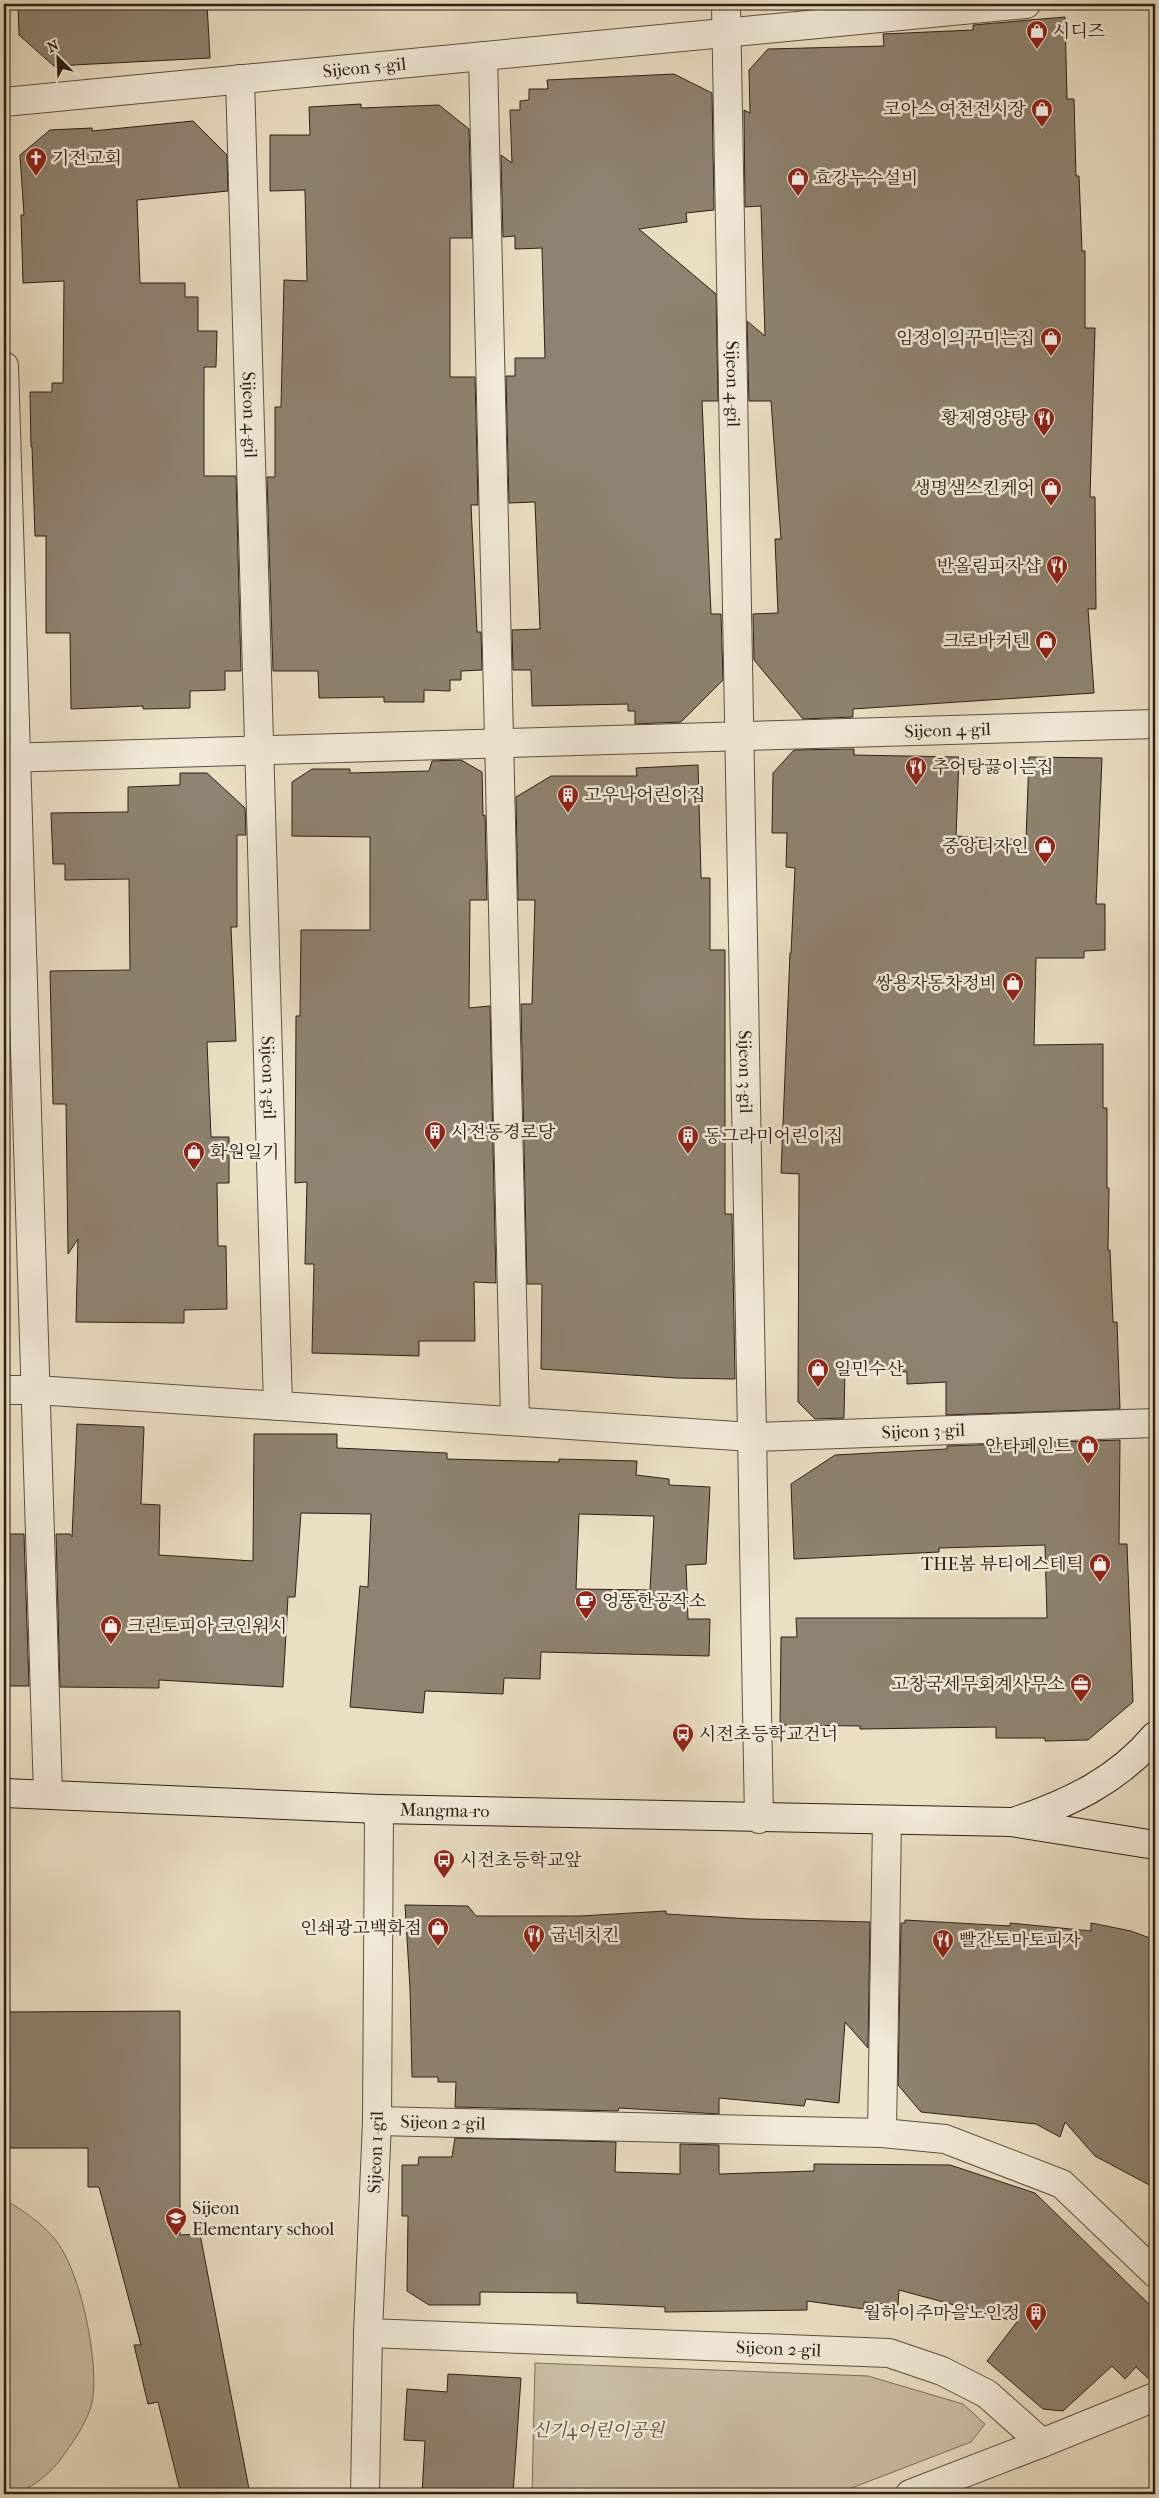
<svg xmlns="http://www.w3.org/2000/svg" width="1159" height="2498" font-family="'IM FELL French Canon','Noto Serif KR',serif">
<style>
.green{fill:#cabfa6;stroke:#7a705e}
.building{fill:#8e8370;stroke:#2b2016;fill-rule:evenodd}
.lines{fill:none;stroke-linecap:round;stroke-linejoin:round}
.street-casing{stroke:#5b5041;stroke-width:30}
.secondary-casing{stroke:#2b2016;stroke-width:30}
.street{stroke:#f1ead8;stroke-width:28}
.secondary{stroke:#f1ead8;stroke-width:28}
.labels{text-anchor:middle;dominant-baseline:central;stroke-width:5;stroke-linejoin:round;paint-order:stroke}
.poi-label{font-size:18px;fill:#2b2016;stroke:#f1ead8;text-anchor:start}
.street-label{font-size:18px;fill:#2b2016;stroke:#f1ead8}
.park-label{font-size:18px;font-style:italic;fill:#5b5041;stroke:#f1ead8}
</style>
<rect width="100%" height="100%" fill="#eadfc3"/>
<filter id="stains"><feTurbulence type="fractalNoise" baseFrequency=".004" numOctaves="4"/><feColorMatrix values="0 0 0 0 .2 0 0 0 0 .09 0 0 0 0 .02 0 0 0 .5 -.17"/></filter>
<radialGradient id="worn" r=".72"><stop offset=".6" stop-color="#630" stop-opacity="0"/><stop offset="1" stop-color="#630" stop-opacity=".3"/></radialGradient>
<path class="green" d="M4 2199C23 2211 43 2223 57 2242 81 2273 100 2365 92 2403 87 2423 72 2444 60 2460 47 2477 26 2494 4 2494Z
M535 2363 868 2376 963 2404 985 2424 971 2442 836 2494H532Z"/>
<path class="building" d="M18 4H207L210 58 54 66 19 35Z
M1065 17 1067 99H1074L1076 176H1079L1082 251H1085V328H1095L1090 497H1095L1096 609H1088L1094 693 853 709V717L803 719 754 660 753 614 778 613 775 539H781L771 401H749L747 321 765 336 761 206 745 207 744 110 750 113 749 70 768 49 884 46 883 34 973 30V25Z
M674 74 712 93 714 210 686 213 687 222 639 229 716 294 718 401H702L711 614H721L723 680 681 722 635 724V711H628V704L532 706 531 670H513L512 630 540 629 535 502 509 503 506 376H515V358H545L542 248 515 249V236L503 237 501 155 512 163 510 110H520V101L529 100V89H548L547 80Z
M361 104V108L439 105 469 129 472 238H450V377H475L478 505H471L477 632H481L482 670 461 671V680H450V691L424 690V702H384V697L319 698 318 671H273L267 477H275V407H281L284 280 307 281 305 190 270 191V135H310L309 107Z
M193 121 227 155 228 191 137 200 140 283H185V297H198V331H217L216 367H204V476H236L241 671H225V690L190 691V708L143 709V706L71 709 70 633H46V536H35L32 447H31L30 392H52V383H63L64 281 23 283 21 215H24L20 155 50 130 92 128V131Z
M854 749V755L959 757 956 836 1026 840 1029 757 1102 758 1096 904H1105V950L1084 951V958H1036L1034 1045 1103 1044V1108H1107V1188H1109L1108 1250H1110L1113 1322H1117L1120 1409 946 1415V1382L907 1384V1372L845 1368 844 1418 815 1419 798 1402 799 1174 781 1173 790 953H791L795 868 786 867 787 833H772L773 773 794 750Z
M461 760 482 772 483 816 485 815 487 900H470L469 1008 490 1006 496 1283 474 1282 475 1341H419V1356L312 1353 314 1264H305L307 1182 295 1183 296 1016H300L301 930H370V837L292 836V782L312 769H350V773L429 771 432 761Z
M698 765 701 878H710V950H725V1214H732L735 1379 676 1378 541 1369 542 1284H527L521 1004H532L535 900H518L516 797 551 776H637L636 768Z
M180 773H207L245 808 246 835H237V927H231L236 1041 207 1042 211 1137H229V1183H217L218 1246H226L227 1309 184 1310V1323L76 1322 78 1239 68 1254 66 1104H53L50 971 130 970 129 879 65 880V864H53L51 813 128 812V787L180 785Z
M77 1424 144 1427 141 1504 160 1505 159 1555 253 1561 254 1434H337V1448L447 1453V1459L559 1462V1459L637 1461 636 1475 669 1479V1485L710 1487 706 1564 686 1565 688 1619H710L709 1656 541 1652 540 1679 504 1678 503 1694 425 1691 423 1713 350 1707 360 1586 368 1587 371 1514 301 1513 295 1597H288L283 1687 159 1680V1688L60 1687 56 1534H70L72 1537ZM579 1514 654 1516 650 1590 576 1589Z
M1120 1440 1119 1544H1127L1133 1702 1088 1740 1045 1741V1738H996V1727L860 1729V1726L780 1725 781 1637H797L796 1618H1047L1045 1545 939 1548V1552L794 1559 791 1484 835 1455 947 1449V1446Z
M4 1534H24L29 1686H4Z
M405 1905 468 1906 476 1916H580L666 1911V1914L752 1919 870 1922 868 2048 845 2022 839 2103 806 2099 804 2106 719 2098V2114L619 2108 618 2111 455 2107 456 2082H438V2077H412L410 1988Z
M905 1920 1010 1926V1923L1091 1931V1923L1131 1931 1155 1940V2188L1095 2156 1065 2122 1060 2137 1036 2124 921 2112 898 2085 901 1923H905Z
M180 2011V2235L200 2234 250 2494H181L158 2402 148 2404 134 2345H141L99 2187H88V2148H4V2012Z
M455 2138 616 2142 615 2172 680 2174V2144L719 2145V2174L814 2171V2164L950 2165 1035 2193 1155 2310V2382H1152L1136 2367 1125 2379 1112 2366 1063 2411 1043 2409 987 2361 1017 2322 899 2290 898 2305 864 2302V2309L807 2301V2310L665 2312V2307L577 2303V2293L480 2292V2305H429L407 2291 408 2216H402V2165H418L419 2157H452Z
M448 2374 521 2378 513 2494H422L425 2441 404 2440 407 2389 447 2392Z"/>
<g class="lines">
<g class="street-casing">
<g id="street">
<path id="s1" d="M726 4 759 1819"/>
<path d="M483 56 515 1421"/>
<path id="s2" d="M240 79 278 1406"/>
<path id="s3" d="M4 102 1026 4"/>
<path d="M4 366 48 1794"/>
<path id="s4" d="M4 758 1155 724"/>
<path id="s5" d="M4 1390H36L752 1437 1155 1423"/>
<path id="s6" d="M377 2121 882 2133 945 2139 1062 2184 1155 2273"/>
<path d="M882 2133 887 1820"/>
<path id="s7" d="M368 2333 889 2353 942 2371 987 2394 1042 2443 1155 2397"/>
<path id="s8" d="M365 2494 368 2333 377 2121 379 1809"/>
<path d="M910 2494 1042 2443"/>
</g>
</g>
<g class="secondary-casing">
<g id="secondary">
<path id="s9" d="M4 1793 379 1809 1011 1822 1155 1845"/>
<path d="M1016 1821C1070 1803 1118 1780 1155 1736"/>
</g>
</g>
<use href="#street" class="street"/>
<use href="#secondary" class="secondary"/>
</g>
<defs>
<g id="shop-pin" transform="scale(1.125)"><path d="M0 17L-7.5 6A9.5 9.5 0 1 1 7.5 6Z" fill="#8f2418" stroke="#f1ead8"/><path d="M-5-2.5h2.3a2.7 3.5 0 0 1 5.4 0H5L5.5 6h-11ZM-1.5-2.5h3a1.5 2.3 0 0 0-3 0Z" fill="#fff"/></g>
<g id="church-pin" transform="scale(1.125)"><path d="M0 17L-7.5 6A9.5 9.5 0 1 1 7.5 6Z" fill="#8f2418" stroke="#f1ead8"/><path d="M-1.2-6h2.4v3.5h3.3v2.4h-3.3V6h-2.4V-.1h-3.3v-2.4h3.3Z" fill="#fff"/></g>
<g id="restaurant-pin" transform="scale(1.125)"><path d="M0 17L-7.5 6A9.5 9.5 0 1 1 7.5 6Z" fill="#8f2418" stroke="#f1ead8"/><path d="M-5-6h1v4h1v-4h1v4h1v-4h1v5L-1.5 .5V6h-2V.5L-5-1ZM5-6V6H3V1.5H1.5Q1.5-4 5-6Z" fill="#fff"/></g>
<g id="building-pin" transform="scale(1.125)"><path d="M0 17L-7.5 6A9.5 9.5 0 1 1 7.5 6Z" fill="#8f2418" stroke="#f1ead8"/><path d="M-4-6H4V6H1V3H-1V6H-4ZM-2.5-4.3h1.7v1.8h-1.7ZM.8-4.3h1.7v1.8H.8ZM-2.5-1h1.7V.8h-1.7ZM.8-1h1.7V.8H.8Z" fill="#fff"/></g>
<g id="cafe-pin" transform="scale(1.125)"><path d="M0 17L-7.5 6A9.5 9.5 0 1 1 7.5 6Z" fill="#8f2418" stroke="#f1ead8"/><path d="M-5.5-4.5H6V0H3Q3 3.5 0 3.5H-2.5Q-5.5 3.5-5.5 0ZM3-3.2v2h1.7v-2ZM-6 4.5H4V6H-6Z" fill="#fff"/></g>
<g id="office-pin" transform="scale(1.125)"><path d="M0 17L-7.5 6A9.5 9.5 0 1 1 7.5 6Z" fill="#8f2418" stroke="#f1ead8"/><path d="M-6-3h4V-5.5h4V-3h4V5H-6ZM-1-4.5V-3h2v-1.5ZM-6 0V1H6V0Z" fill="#fff"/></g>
<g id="bus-pin" transform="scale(1.125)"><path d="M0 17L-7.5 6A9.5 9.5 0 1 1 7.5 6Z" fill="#8f2418" stroke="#f1ead8"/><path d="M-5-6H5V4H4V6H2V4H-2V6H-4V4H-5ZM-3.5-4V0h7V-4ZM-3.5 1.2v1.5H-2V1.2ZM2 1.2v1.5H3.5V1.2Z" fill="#fff"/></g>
<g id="school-pin" transform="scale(1.125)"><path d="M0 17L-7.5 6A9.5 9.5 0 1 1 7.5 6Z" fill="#8f2418" stroke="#f1ead8"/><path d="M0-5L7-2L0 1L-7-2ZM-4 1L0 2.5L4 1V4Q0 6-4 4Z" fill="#fff"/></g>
</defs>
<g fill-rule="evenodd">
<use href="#shop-pin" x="1037" y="31"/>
<use href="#shop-pin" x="1042" y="109"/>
<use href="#church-pin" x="36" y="158"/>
<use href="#shop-pin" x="798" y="178"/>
<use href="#shop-pin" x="1051" y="338"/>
<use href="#restaurant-pin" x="1044" y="418"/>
<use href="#shop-pin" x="1051" y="488"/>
<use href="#restaurant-pin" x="1057" y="566"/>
<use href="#shop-pin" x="1046" y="641"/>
<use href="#restaurant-pin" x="916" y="767"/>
<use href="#building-pin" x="568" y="795"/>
<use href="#shop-pin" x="1045" y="846"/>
<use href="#shop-pin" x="1013" y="983"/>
<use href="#building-pin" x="435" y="1132"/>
<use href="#building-pin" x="688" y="1136"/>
<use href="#shop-pin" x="194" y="1152"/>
<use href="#shop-pin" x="818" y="1369"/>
<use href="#shop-pin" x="1088" y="1446"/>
<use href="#shop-pin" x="1100" y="1564"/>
<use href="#cafe-pin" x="586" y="1601"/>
<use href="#shop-pin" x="111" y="1626"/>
<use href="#office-pin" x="1081" y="1684"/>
<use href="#bus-pin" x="683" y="1734"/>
<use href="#bus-pin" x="444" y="1860"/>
<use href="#shop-pin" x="438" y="1928"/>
<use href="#restaurant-pin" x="534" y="1935"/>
<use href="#restaurant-pin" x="943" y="1940"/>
<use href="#school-pin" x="176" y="2218"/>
<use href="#building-pin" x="1036" y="2313"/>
</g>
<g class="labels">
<g class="poi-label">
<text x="1053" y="31">시디즈</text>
<text x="1026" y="109" text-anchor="end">코아스 여천전시장</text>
<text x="52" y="158">기전교회</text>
<text x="814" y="178">효강누수설비</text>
<text x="1035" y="338" text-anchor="end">임정이의꾸미는집</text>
<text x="1028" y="418" text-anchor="end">황제영양탕</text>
<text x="1035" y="488" text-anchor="end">생명샘스킨케어</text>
<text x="1041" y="566" text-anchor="end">반올림피자샵</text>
<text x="1030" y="641" text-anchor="end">크로바커텐</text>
<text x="932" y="767">추어탕끓이는집</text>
<text x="584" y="795">고우나어린이집</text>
<text x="1029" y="846" text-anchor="end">중앙디자인</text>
<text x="997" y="983" text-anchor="end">쌍용자동차정비</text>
<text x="451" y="1132">시전동경로당</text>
<text x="704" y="1136">동그라미어린이집</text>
<text x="210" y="1152">화원일기</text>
<text x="834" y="1369">일민수산</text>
<text x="1072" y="1446" text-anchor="end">안타페인트</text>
<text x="1084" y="1564" text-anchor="end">THE봄 뷰티에스테틱</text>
<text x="602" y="1601">엉뚱한공작소</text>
<text x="127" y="1626">크린토피아 코인워시</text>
<text x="1065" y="1684" text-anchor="end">고창국세무회계사무소</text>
<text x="699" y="1734">시전초등학교건너</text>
<text x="460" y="1860">시전초등학교앞</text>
<text x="422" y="1928" text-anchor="end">인쇄광고백화점</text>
<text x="550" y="1935">굽네치킨</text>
<text x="959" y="1940">빨간토마토피자</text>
<text x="192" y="2208">Sijeon<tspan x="192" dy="21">Elementary school</tspan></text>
<text x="1020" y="2313" text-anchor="end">월하이주마을노인정</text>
</g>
<g class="street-label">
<text stroke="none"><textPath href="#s3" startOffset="362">Sijeon 5-gil</textPath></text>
<text stroke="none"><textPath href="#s1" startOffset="380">Sijeon 4-gil</textPath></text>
<text stroke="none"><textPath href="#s2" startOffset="336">Sijeon 4-gil</textPath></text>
<text stroke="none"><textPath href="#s4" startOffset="944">Sijeon 4-gil</textPath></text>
<text stroke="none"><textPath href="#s1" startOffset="1068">Sijeon 3-gil</textPath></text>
<text stroke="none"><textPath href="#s2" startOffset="999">Sijeon 3-gil</textPath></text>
<text stroke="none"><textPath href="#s5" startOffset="921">Sijeon 3-gil</textPath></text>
<text stroke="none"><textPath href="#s9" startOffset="441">Mangma-ro</textPath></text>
<text stroke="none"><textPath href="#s6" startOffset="66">Sijeon 2-gil</textPath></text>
<text stroke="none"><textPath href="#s8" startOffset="342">Sijeon 1-gil</textPath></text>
<text stroke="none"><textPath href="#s7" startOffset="411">Sijeon 2-gil</textPath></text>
</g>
<g class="park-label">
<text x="598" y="2430">신기4어린이공원</text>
</g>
</g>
<rect width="1159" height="2498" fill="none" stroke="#eadfc3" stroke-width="20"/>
<rect x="5" y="5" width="1149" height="2488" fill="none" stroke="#2b2016" stroke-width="2.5"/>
<rect x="10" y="10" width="1139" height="2478" fill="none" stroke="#2b2016"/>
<g transform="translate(58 58) rotate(336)" stroke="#f1ead8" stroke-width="4" paint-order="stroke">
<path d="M0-4L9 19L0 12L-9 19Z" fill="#2b2016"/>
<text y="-8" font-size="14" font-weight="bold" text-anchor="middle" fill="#2b2016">N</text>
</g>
<rect width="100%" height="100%" filter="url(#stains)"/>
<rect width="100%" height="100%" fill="url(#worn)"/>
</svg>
